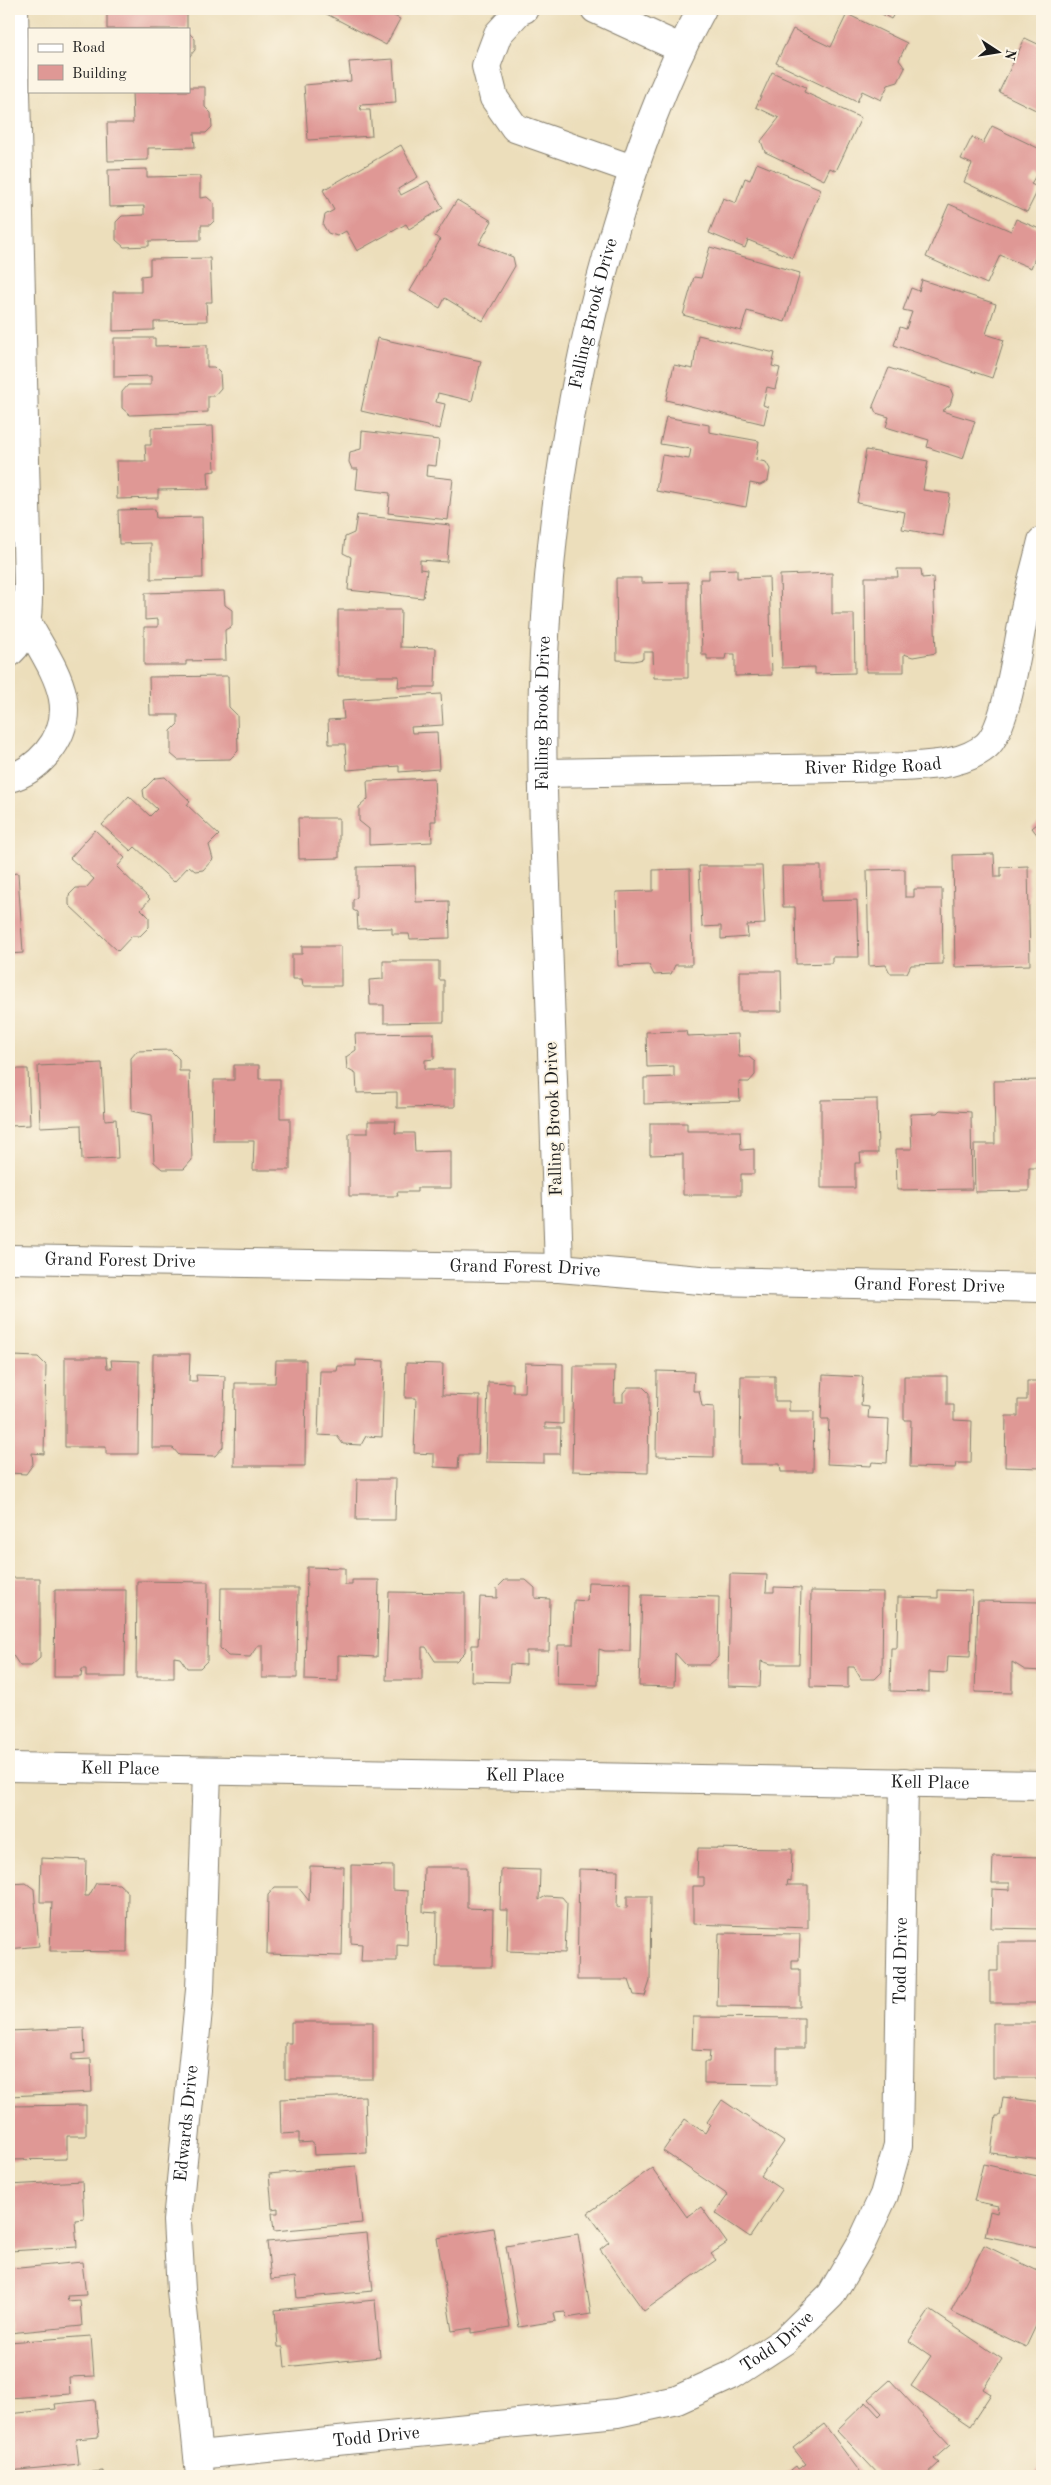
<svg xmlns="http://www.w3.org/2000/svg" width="1051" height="2485" font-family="'Old Standard TT',serif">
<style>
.building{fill:#df9895}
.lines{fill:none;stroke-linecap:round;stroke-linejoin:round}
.minor-casing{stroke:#847d6c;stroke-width:30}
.minor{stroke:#fff;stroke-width:28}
.labels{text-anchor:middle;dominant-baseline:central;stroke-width:4;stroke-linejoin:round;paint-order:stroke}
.street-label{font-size:18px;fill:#1c1c1c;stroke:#fcf5e5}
</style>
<rect width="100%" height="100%" fill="#fcf5e5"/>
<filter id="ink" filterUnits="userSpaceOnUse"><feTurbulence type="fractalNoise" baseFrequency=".02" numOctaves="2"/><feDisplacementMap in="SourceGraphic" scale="10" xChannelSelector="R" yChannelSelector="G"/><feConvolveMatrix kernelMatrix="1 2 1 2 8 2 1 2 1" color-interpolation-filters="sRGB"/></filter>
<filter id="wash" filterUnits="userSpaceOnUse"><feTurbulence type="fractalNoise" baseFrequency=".0096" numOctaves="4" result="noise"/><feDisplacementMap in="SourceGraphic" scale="20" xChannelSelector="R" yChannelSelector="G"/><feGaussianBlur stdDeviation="1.12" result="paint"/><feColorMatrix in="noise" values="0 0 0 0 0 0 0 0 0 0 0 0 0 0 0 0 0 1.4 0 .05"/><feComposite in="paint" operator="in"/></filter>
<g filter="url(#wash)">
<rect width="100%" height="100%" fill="#ecdebb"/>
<g id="blocks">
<path class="building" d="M107 9H187V29H107Z
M317 9H380L400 19 386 45Z
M873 9H897L891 19Z
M847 14 907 43 899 60 905 68 898 82 888 85 881 100 862 91 857 102 776 63 793 29 831 47Z
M189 33 195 39V50L189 57Z
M1025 38 1042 46V113L999 92Z
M393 59 396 103 360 105 361 110H370L372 136 308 140 304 85 351 81 349 62Z
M772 72 806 87 804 92 861 118 836 171 830 168 824 180 765 152 761 141 779 118 756 107Z
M189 87H205V107L211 113 212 127 206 133H194L195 147 148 148V160L108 161 107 123H133L132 91H189Z
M992 126 1040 149 1042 145V179L1036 175 1031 184 1039 188 1027 212 964 182 972 164 961 159 972 137 983 143Z
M401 145 418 177 398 189 401 195 428 181 443 208 409 229 406 224 357 251 346 231 337 236 328 233 323 225 325 215 334 210 323 190Z
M757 163 821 189 793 258 748 240 745 248 709 233 723 198 736 203 745 178 750 180Z
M147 169V177L200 176V198L207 197 214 203V221L210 225H201V240L149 241V246L124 247 116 240V222L122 216 144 215V206L109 207 108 170Z
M457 200 492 221 479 244 513 257 515 266 483 321 445 298 440 308 410 291 440 240 435 236Z
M949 204 1011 231 1016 219 1042 230V240L1031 268 1000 255 987 284 926 257Z
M710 247 800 273 785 322 747 311 741 331 683 315 694 277 701 278Z
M210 258 212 302H206L207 321 154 322V330L113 331V292H141V276L150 275V259Z
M922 280 996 304 986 334 1004 340 992 378 894 345 900 327 906 329 912 312 903 310 911 288 919 291Z
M698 335 775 353 772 366 780 368 775 389 767 387 763 405 768 407 764 424 666 400 674 365 693 369Z
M114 338H155V346L207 345V367H214L220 373 221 388 214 396H208V412L130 415 122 408V392L128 385H151V376L114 377Z
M377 338 481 361 472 401 438 393 436 402 445 404 440 429 361 411Z
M889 368 950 388 953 395 950 405 942 411 975 421 963 459 927 447 929 440 886 427 889 417 876 413 873 406Z
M666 417 709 425V432L759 441 756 460 766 462 770 469 768 481 760 485 750 483 746 507 656 491 662 455 689 459 691 449 660 444Z
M213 426 215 471 208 472 209 489 158 490V498L117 499 116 461H146L145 445H151V428Z
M362 431 439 440 436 466 427 465 426 476 453 479 448 520 388 513 390 493 356 489 358 469H352L349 462 350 452 361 449Z
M866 450 928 461 923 490 950 494 943 536 902 529 905 512 857 503Z
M155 509 156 518 202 517 203 578 151 579V543L119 544 118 510Z
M357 515 450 525 447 562 420 560V569L427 570 423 598 348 590 351 557 343 553 345 537 354 533Z
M737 569V578L769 577 772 675 735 676V654H726L725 659H707V655H702L700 579H709V570Z
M897 569H921L922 578 933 577 936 653 913 657 904 654V672H866L865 577H898Z
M832 573V614H854L855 673 815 674V667L782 668 780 575Z
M616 578H641V583L688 582V678H654L653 652H643V659L634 661 617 660Z
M224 591 225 605 232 610V626L225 630 226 660 186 661V665H144V627H158V619L145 620V593Z
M338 610H401L400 647 436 648 435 687H398L399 676H338Z
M228 676 229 707 237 715 238 751 230 759 178 760 171 754V731L178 724V715H150L149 677Z
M441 694 443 725 411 727 412 733 437 732 439 769 399 772V766L347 770 345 744H329L328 720 344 719 342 700Z
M165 777 190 801 187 805 219 835 209 845 213 859 203 870 195 871 189 866 174 882 135 847 131 851 102 825 129 796 150 816 157 809 144 797 143 790 155 778Z
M434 778 436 821H431L432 842 369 845V829L359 821V807L368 799 367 781Z
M298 818H339V858L299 859Z
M1042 820V841L1032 828Z
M95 830 125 858 117 867 150 899 141 909 149 917V927L140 936H132L118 951 69 905V895L76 888H86L94 879 70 858Z
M994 854 995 877H1001V867L1028 866 1030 965 955 967 953 855Z
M415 866 416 902 449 901 450 938 410 939 409 934H392V928L358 929 357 912 353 910V900L357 897V867Z
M699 866H762L765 924 747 925 748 937 721 939V926L702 927Z
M782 866H821V901L857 900 859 957H832V963L796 964 795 907H783Z
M690 869 692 965H675L671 974 654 975 649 965 618 966 616 892 653 891V870Z
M905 869V897H914V889H942L943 964 911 965 907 973H890L886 965 869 966 867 870Z
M18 873 23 953 9 954V874Z
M302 946H341V986H303L302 979H292V954H302Z
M383 961H439V980H444V1022L384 1023V1005H370L369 980 383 979Z
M740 971H781L782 1011H740Z
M686 1031 687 1036 738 1034 739 1057H749L755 1062V1075L749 1082H739L740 1101 644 1104V1078L674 1077V1066L647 1067 646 1032Z
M434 1033V1059L425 1060V1069H455V1107L397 1108V1092L357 1093 356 1074 347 1069 346 1057 356 1050 355 1034Z
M170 1050 179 1059V1071H189L192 1160 184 1169H162L154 1162 152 1115 132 1111 131 1058 137 1051Z
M102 1063 105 1120 116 1119 118 1158 82 1160 81 1125 40 1127 38 1066Z
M234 1065H259V1079H280V1118H290V1170H253L254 1141H213L214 1080H234Z
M9 1069H28L30 1125 9 1126Z
M1042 1080V1161L1041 1168H1029V1191L975 1192 974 1144H995L994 1081Z
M877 1099 878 1153H860L861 1163H855V1188H821V1100Z
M940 1110 971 1112 972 1189 897 1190 896 1149H912L910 1114 937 1113Z
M368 1121H396L395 1133H414L415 1152 451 1151V1188H417V1192H397L398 1196H349V1133H368Z
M650 1123H687V1131H740L741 1150 754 1149V1174H741V1195H683V1154L650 1155Z
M153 1354H190L189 1381H197L196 1375 225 1376 223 1447 215 1456 179 1455 173 1448H152Z
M13 1356 38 1357 46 1365 44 1454 32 1453 33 1464 26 1474 9 1473V1360Z
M65 1357H106L107 1368H112L111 1360 139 1361 138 1454H106V1447H65Z
M276 1360H306L305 1466H234L235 1383H275Z
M356 1360 384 1361 382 1437 366 1436 361 1445 343 1444 337 1436 318 1435 320 1371H337L338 1366H356Z
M406 1363 443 1364 442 1395 480 1396 478 1455H459L458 1468 434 1467V1454L414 1453 416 1398H405Z
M525 1363 563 1364V1424L545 1423V1428H561L560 1454H544V1463L486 1462 488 1382 513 1383V1392H524Z
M574 1366H615L614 1402H623V1393L628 1387H643L649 1393 648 1473 572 1471Z
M657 1371 694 1372 693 1391H699L702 1406 714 1407V1457L656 1456Z
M823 1375 863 1377 861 1406 869 1407 868 1418 889 1419 887 1463 872 1462 871 1466 827 1464 829 1419H821Z
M741 1376H775V1401H789V1411H814L813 1472H781L780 1464H740Z
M904 1376H947V1405H954V1420L972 1421 971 1463H956L955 1468 910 1467 911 1420H904Z
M1027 1381H1042V1468L1005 1467 1006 1416H1018V1400H1027Z
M357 1479H396L395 1520H356Z
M307 1567 345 1568V1585H352V1580H379L377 1657 338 1655V1681L305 1680Z
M730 1574 767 1575 766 1592H774V1587L801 1588 799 1664H771L761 1661 760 1687 728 1686Z
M9 1578H40V1658L31 1666H20L12 1654 9 1653Z
M505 1580H526L535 1588V1598L550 1599 549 1651H526V1665L510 1664 509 1682 471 1681 472 1645H478L480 1597 497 1598V1588Z
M137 1581 208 1582 207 1661 200 1668H187L180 1658 174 1657V1678H136Z
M588 1582 631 1583 630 1651H605L599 1649 598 1685 557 1684 558 1645H573L574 1600 587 1601Z
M221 1588H298L297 1678H262V1645H258L250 1657 228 1656 220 1648Z
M55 1590H126L125 1677H86V1669H82L81 1677H54Z
M938 1590 972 1591 970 1657 948 1656 947 1673 929 1672V1692L890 1691 891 1648H897L898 1597 938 1598Z
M811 1591 883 1592 882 1672 875 1679H861L854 1667H848V1688L810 1687Z
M389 1592 465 1593V1652L456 1661H435L426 1647H422V1680H386Z
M642 1595 719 1597 718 1657 709 1665H686L675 1653 674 1687 639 1686Z
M978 1601 1042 1602V1671L1025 1670 1012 1662V1693L975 1692Z
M698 1848 792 1849 791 1881 788 1880 787 1885H808V1928L693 1924V1886H704V1877H697Z
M993 1856 1042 1857V1929L991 1928 992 1889 1010 1890V1883H992Z
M41 1858 86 1860 85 1896H89L96 1883 119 1884 128 1892 127 1952 50 1951 52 1902H40Z
M351 1865 393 1866V1890L408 1891 407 1945 397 1944V1961H361L362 1944 351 1943Z
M310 1866 344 1867 342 1956 267 1954 268 1895 275 1887H298L309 1901Z
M424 1867H467V1908L493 1909 492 1967H436L437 1913 423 1912Z
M501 1869 540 1870 539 1900 546 1896 562 1897 567 1903 565 1953 507 1951 508 1910H500Z
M579 1869 618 1870 617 1907 627 1908V1896H651L650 1981 645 1996 634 1995 629 1980H577Z
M26 1883 34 1889 39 1946 9 1949V1887L11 1884Z
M719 1933 800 1934 799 1960H792V1969H800V2007L717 2006Z
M998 1942H1042V2003H990V1971H998Z
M693 2017 804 2018V2048H777V2085L704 2084V2062H709L710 2051 692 2050Z
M291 2022H373V2079H285V2043H291Z
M993 2023H1042V2078H993Z
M84 2028 85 2053 72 2054V2060L91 2059 92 2092 9 2096V2031Z
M365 2096 367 2153 314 2155 313 2142 299 2143V2133L281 2134 280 2099Z
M1003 2097 1042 2102V2159L991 2153 996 2116H1000Z
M722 2100 784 2142 761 2176 782 2190 750 2237 715 2213 728 2195 663 2151 685 2119 705 2133 710 2125 707 2122Z
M86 2105V2136H67V2159L9 2160V2106Z
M983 2164 1042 2177V2248L985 2236 990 2211 997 2213 998 2206 974 2201Z
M356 2166 362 2223 274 2231 272 2213H278V2208L272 2209 269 2174Z
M652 2168 687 2217 701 2207 727 2243 711 2254 716 2260 644 2311 600 2249 609 2242 588 2213Z
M82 2181 84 2219 75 2220 77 2247 9 2251V2185Z
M493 2228 510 2327 472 2333V2328L452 2331 437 2238Z
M367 2233 373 2291 297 2298 295 2277 271 2280 267 2242Z
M578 2234 591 2314 567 2318 565 2312 554 2313 556 2321 519 2327 506 2246Z
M984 2245 1042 2273V2313L1026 2347 951 2311Z
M82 2262 86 2295 67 2296 68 2301 80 2300 82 2326 9 2333V2269Z
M375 2300 380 2357 285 2367 283 2347H278L275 2310Z
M930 2310 1002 2359 983 2389 991 2394 970 2426 911 2386 931 2356 909 2341Z
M91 2336 94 2376 69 2377 70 2394 9 2398V2342Z
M890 2380 950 2445 934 2459 939 2463 925 2476H880L837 2430 866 2402 879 2416 882 2413 869 2399Z
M95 2400 99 2437 76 2439 79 2464 9 2471V2414L56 2409 55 2404Z
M824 2424 863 2476H783L796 2466 798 2469 806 2464 793 2448Z
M1042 2461V2476H1032Z
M103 2471V2476H60V2475Z"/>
</g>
</g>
<g filter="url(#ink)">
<use href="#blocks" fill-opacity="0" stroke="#847d6c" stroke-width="1"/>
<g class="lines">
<g class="minor-casing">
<g id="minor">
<path d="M524 9 519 11 498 34 486 66 494 98 515 128 632 169"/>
<path d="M595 9 680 48"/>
<path d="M9 653C30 635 28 610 28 584L14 9"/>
<path id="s1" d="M543 773 902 767C930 765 963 765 986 746 1008 728 1019 635 1026 604 1031 583 1037 562 1042 541"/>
<path d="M9 778C25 774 36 766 47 753 85 708 51 667 28 624"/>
<path id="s2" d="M9 1259 559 1268 712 1281 1042 1288"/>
<path id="s3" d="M559 1268C556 1150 551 1031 547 913 544 827 540 741 544 655 550 514 573 372 613 236 636 158 663 80 702 9"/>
<path id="s4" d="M9 1767 1042 1785"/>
<path id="s5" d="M198 2455 617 2413 677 2400 732 2375 784 2341 831 2295 862 2242 884 2195 898 2145 904 1782"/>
<path id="s6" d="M200 2476 181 2290 177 2221 200 1990 207 1771"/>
</g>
</g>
<use href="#minor" class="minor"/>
</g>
</g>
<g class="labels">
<g class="street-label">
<text stroke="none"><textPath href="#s3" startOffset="959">Falling Brook Drive</textPath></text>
<text stroke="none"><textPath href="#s3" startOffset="555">Falling Brook Drive</textPath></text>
<text stroke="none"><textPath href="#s1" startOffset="330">River Ridge Road</textPath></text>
<text transform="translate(554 1119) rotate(-92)">Falling Brook Drive</text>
<text stroke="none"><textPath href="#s2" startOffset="111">Grand Forest Drive</textPath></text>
<text stroke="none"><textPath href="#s2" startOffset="516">Grand Forest Drive</textPath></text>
<text stroke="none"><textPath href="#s2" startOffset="921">Grand Forest Drive</textPath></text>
<text stroke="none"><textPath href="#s4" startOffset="111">Kell Place</textPath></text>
<text stroke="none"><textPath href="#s4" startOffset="516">Kell Place</textPath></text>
<text stroke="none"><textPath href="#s4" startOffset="921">Kell Place</textPath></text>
<text stroke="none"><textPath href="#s5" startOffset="1020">Todd Drive</textPath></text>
<text stroke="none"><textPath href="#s6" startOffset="354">Edwards Drive</textPath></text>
<text stroke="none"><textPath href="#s5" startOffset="599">Todd Drive</textPath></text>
<text stroke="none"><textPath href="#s5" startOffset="179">Todd Drive</textPath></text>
</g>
</g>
<rect width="1051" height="2485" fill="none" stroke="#fcf5e5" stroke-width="30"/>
<rect x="28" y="28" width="162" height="65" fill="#fcf5e5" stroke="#a29e95"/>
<rect x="38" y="44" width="25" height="8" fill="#ffffff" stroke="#a29e95"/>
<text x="72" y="52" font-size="15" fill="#1c1c1c">Road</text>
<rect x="38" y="65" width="25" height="15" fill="#df9895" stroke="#a29e95"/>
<text x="72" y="78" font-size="15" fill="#1c1c1c">Building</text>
<g transform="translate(998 52) rotate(102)" stroke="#fcf5e5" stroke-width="4" paint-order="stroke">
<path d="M0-4L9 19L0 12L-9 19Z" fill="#1c1c1c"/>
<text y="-8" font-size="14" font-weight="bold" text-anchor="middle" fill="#1c1c1c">N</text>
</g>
</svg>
